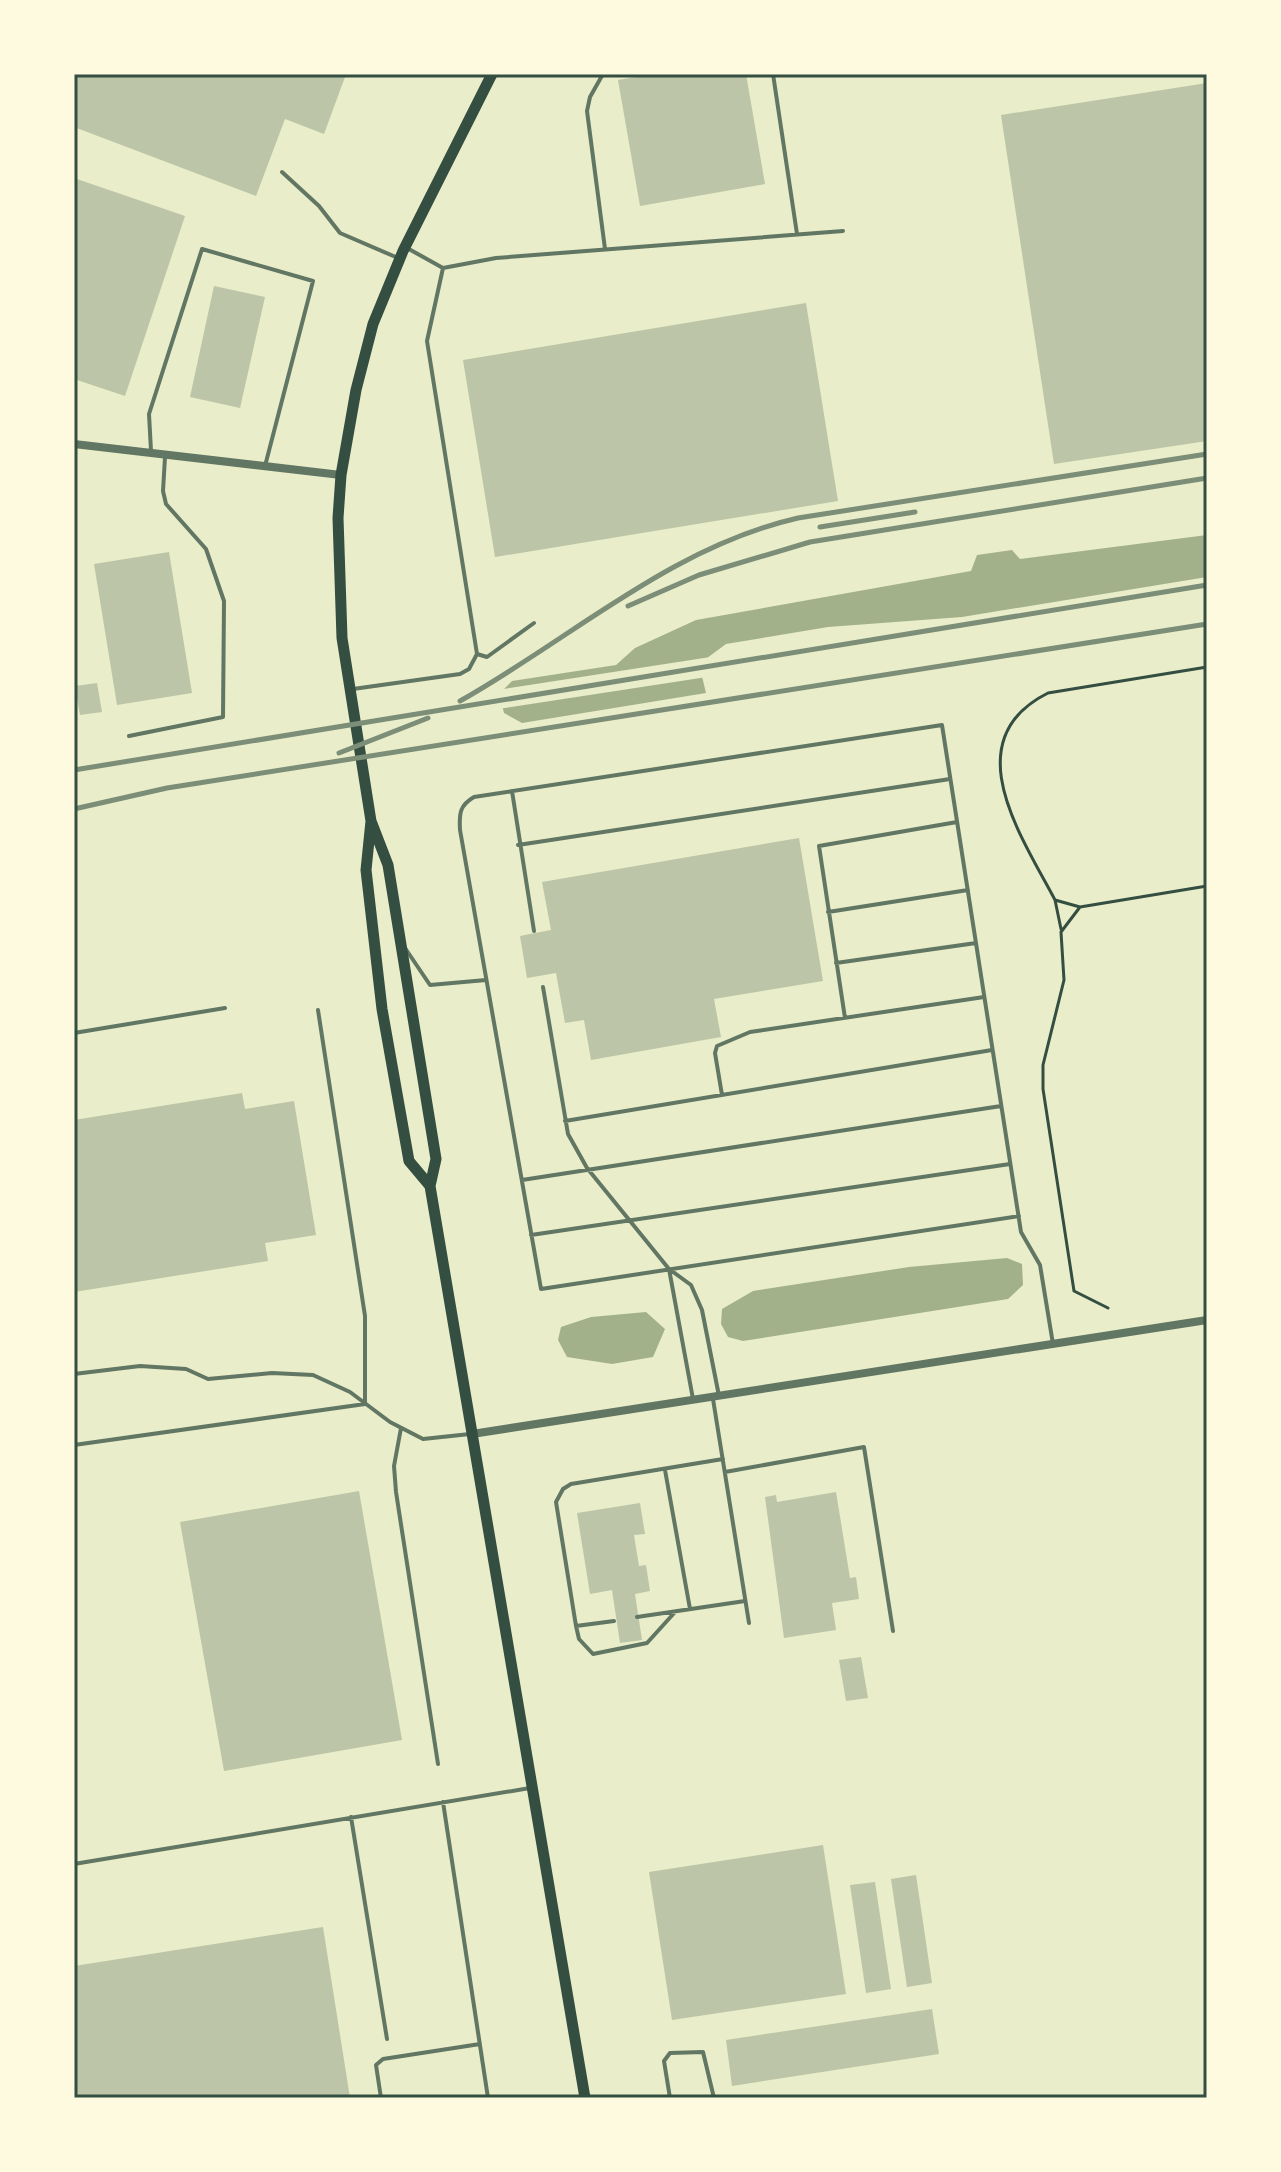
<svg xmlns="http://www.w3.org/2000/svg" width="1281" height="2172" font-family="'Fira Sans',sans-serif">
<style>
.water{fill:#a3b18a}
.pier{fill:#e9edc9}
.building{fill:#bcc5a7}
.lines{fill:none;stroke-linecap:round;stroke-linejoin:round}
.path{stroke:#344e41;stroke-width:3}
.service{stroke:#617663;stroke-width:4}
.minor{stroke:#617663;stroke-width:8}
.secondary{stroke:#344e41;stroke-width:11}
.rail{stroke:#7c8e77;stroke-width:5}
.neatline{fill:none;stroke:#344e41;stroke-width:3}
</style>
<rect width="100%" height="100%" fill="#e9edc9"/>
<path class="water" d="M1207 535V577L962 617 828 627 726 644 699 664 706 693 522 723 504 713 499 694 512 681 616 665 635 648 696 620 971 571 977 555 1012 550 1020 559Z
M1007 1258 1022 1264 1023 1285 1008 1299 743 1341 728 1337 721 1324 722 1309 753 1291 909 1267Z
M646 1312 665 1329 653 1357 612 1364 567 1357 558 1340 561 1327 591 1317Z"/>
<path class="pier" d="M717 656 704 665 707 677 498 709 495 695 497 690Z"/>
<path class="building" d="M74 74H337L345 77 324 134 285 119 256 196 74 127Z
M653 74H746L765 184 640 206 618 80Z
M1207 83V441L1054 464 1001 115Z
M74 178 185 216 125 396 74 379Z
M214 286 265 297 240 408 190 397Z
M806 303 838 501 495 557 463 360Z
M169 552 192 693 117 705 94 564Z
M97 683 102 712 80 715 75 686Z
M799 838 823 981 714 999 721 1037 591 1060 584 1020 565 1023 556 973 527 978 520 936 551 930 542 882Z
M242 1093 245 1109 294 1101 316 1235 265 1243 268 1261 74 1292V1120Z
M359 1491 402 1740 224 1771 180 1522Z
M836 1492 850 1578 856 1577 859 1599 832 1603 836 1630 784 1638 765 1497 776 1495 777 1502Z
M640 1503 645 1534 634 1535 639 1566 646 1565 650 1591 635 1594 642 1640 620 1643 612 1590 590 1594 577 1513Z
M861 1657 868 1698 846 1701 839 1660Z
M823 1845 846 1994 672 2020 649 1872Z
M916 1875 932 1983 907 1987 891 1879Z
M875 1882 891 1989 866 1993 850 1885Z
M323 1927 350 2098H74V1966Z
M932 2009 939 2054 732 2086 726 2040Z"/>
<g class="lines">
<path class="path" d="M1055 900C1022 837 954 740 1048 693L1207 667
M1061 929 1055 900 1080 907
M1108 1308 1074 1291 1043 1089V1065L1064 980 1061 932 1080 907 1207 886"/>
<path class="service" d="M603 74 590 97 587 111 605 249
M773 74 797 234
M282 172 319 206 340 233 398 258
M407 248 443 268 496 258 843 231
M443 268 427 341 477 654 487 657 534 623
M151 451 149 414 202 249 313 281 265 466
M353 689 460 674 469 669 477 654
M129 736 223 717 224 601 206 549 166 504 163 491 165 457
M512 791 534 931
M518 845 950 779
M828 912 968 890
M405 948 430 985 486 980
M836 963 976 943
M543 987 568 1134 587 1168 669 1269 691 1285 702 1310 719 1396
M845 1018 819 846 957 822
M74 1033 225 1008
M722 1095 715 1053 717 1046 750 1032 984 997
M565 1121 992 1050
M522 1180 1001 1106
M1019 1216 541 1289 460 830C459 813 460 805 474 797L942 725 1021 1232 1040 1265 1053 1344
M531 1235 1010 1164
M669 1269 693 1399
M74 1374 140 1366 186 1369 208 1379 272 1373 313 1375 350 1392 390 1422 423 1439 470 1434
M713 1399 749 1623
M401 1428 394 1466 396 1492 438 1764
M74 1445 365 1404V1316L318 1010
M665 1470 690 1609
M725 1472 864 1447 893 1631
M637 1617 745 1601
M614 1621 576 1626 556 1502 563 1489 571 1484 723 1459
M576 1626 579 1639 593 1654 647 1643 676 1611
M443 1802 488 2098
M351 1817 387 2039
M74 1864 530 1788
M381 2098 376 2065 383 2059 480 2044
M670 2098 664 2061 670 2053 703 2052 714 2098"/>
<path class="minor" d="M74 444 341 475
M472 1434 1207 1320"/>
<path class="secondary" d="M371 821 388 865 436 1159 430 1186 585 2098
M430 1186 409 1161 382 1009 366 870 371 821 342 638 338 518 341 475 356 390 373 324 403 251 492 74"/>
<path class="rail" d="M820 527 915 512
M628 606 699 575 810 542 1207 478
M460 701C572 638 671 547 798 518L1207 454
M339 753 428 718
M74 770 1207 585
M74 809 167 788 1207 624"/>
</g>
<rect width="1281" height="2172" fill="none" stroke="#fefae0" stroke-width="152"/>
<rect x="76" y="76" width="1129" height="2020" class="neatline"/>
</svg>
